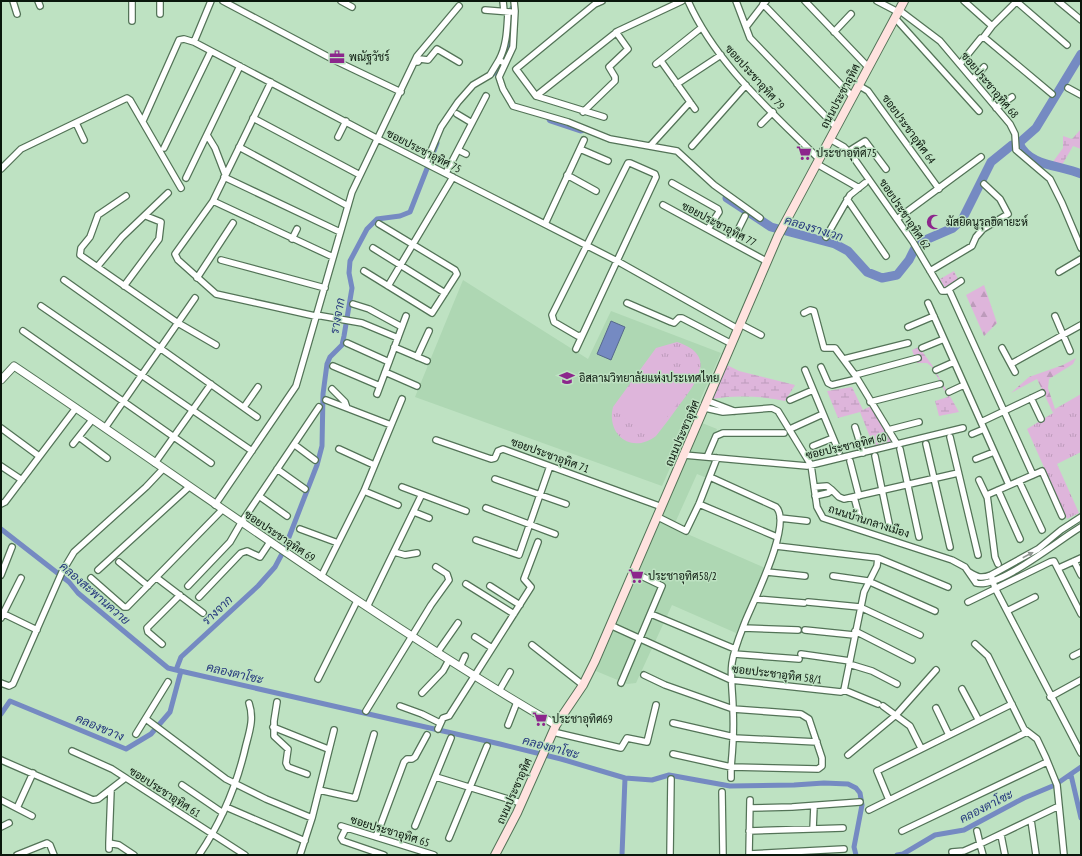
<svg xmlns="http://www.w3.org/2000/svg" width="1082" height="856" font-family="'PT Sans Narrow',Sarabun,sans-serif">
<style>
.built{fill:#aed7b3}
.grass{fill:url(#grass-tufts)}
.forest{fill:url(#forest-firs)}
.wetland{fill:url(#wetland-marsh)}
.park{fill:url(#park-dots)}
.pitch{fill:#deb5db}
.water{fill:#758ac2;stroke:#55688b}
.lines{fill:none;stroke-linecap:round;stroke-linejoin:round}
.canal{stroke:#758ac2;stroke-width:5}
.river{stroke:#758ac2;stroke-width:9}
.minor-casing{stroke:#537357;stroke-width:8}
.tertiary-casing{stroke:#537357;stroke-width:9}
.secondary-casing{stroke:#537357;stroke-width:10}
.minor{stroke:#fff;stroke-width:5.5}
.tertiary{stroke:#fff;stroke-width:7}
.secondary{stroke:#ffe2df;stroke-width:8}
.oneway{fill:#919792}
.labels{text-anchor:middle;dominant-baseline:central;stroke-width:3;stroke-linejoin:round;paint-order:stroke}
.poi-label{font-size:11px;fill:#0a170c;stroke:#bee2c2;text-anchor:start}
.street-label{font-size:11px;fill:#0a170c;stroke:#bee2c2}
.water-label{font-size:12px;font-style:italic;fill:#25387d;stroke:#bee2c2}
</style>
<defs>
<pattern id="grass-tufts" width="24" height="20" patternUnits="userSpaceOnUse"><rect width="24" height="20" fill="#deb5db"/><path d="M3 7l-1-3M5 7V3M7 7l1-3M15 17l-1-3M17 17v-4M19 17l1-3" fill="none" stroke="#bd9bbb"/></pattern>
<pattern id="forest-firs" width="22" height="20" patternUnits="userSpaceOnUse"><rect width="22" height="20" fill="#deb5db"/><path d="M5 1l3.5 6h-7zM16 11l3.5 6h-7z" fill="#bd9bbb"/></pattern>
<pattern id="wetland-marsh" width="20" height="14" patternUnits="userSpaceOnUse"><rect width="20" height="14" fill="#deb5db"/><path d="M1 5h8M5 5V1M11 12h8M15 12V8" fill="none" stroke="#bd9bbb"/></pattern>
<pattern id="park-dots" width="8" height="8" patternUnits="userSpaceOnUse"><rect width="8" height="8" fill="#deb5db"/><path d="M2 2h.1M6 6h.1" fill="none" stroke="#bd9bbb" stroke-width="1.8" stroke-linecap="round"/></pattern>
</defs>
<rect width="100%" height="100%" fill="#bee2c2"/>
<path class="built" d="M463 280 588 359 611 311 721 353 662 486 415 397Z
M702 423 717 429 705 455 713 461 707 478 697 474 675 523 661 517Z
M660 522 765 568 736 633 672 605 636 683 627 684 596 671Z"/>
<path class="grass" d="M677 342C717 355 698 381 680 404 672 415 664 426 656 436 631 455 606 434 613 407L656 348Z
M1081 394V452L1057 464 1079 513 1067 519 1027 429 1053 413 1055 409Z"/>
<path class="forest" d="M984 285 997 323 984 336 966 295Z
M1076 358 1073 364 1049 379 1048 388 1055 409 1053 413 1037 379 1011 393 1029 377 1063 365Z"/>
<path class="wetland" d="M1081 129V149L1073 146 1062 165 1052 163 1063 148V136L1072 139Z
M919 347 932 365 959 412 939 416 935 401 948 397 932 367 927 363H917L912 350Z
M727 365 739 371 795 385 785 401C763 396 735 395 712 399Z
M852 387 863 410 871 406 893 440 892 444 874 447 860 412 838 418 827 391Z"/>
<path class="park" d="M954 271 960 283 947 292 940 279Z"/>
<path class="pitch" d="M655 352 694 382 651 438 613 409Z"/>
<path class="water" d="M611 321 625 327 611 360 597 354Z"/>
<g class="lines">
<path class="canal" d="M490 76 496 72 511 44 512 8
M1 529 69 582 78 593 168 668 176 670 500 744 561 759 625 778 652 780 669 775 730 786 794 785 824 783 848 784 856 788 860 793 862 805 854 847 856 855
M176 670 181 657 258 586 275 567 284 550 317 465 322 446 323 394 327 364 330 357 342 345 344 336 352 288 349 273 350 261 367 229 377 219 400 216 410 212 437 143
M1 714 10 701 126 749 151 734 170 712 181 671
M1071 775 1081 818
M622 855 625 778
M897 855 903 854 935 835 964 830 1024 798 1055 785 1081 767"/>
<path class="river" d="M551 119 581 129
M1019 143C1029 167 1061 165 1081 174
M727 198 771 227 835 244 848 251 867 272 882 278 897 275 909 260 916 246 923 241 953 228 962 220 991 162 1012 145 1019 143 1036 128 1081 54"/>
<g class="minor-casing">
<path id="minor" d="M13 1 17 14
M38 1 40 6
M223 1 336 61 401 92
M341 1 352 7
M503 1 504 11
M514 1 515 11 513 47 499 77 503 89 513 106 568 122 610 139 677 151 714 185 760 218
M602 1 595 4 516 69 536 96 604 117
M688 1C716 64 771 111 819 159
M736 1 750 38 836 127
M805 1 868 67
M877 1 898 12
M964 1 992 26 1017 1
M1016 1 1067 45
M1058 1 1081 20
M763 4 852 96
M485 10 511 12
M899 10 940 41 1010 124 1015 134 1016 150 1050 179 1062 203 1081 248
M160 14V1
M895 18 979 111
M132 21V1
M746 27 766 1
M834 32 851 14
M983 38 992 26
M194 42 211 1
M499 60C507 45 507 28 508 12
M661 61 695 109
M415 62H418L420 59 428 60 437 49 459 62
M656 64 701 28
M960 64 981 38H985L1052 94
M973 79 984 67
M271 82 213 201 333 257
M677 84 721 55
M858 85 868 91 939 189
M1068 88 1081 95
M536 96 618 31 682 1
M996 108 1012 97
M583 112 615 81V77L609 67 628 49 616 32
M457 114 472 123
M253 118 360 175
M143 121 179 40 184 39 194 42 378 139 617 261 738 329
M76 123 84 140
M761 124 773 112
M207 135 215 148 225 174
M338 137 346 121
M830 139 844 147 851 154 913 242 942 291H946L961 281
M650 146 690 102
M692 146 746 85
M239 147 348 206
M164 148 211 51
M580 149 608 161
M458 150 466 154
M849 151 865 141 886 169
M426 163 441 127 458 102 473 85 490 75 499 60 504 63
M817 164 859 188
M1 169 21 149 127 98 130 100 181 188
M446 173 486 96
M567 175 596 191
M224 177 340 232
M186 178 240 66
M672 183 718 209 719 212 708 229
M126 196 98 215 90 237 81 248 80 255 178 323 216 345
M847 199 886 256
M213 201 175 254 178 260 216 294 315 316
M663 205 766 261
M897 219 981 157
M545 224 584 140
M826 237 850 195 865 183
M292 239 297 229
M732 242 745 216
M373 248 445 293
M221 260 325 288
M97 267 122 237 168 193
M364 271 432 313 457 274 455 270 379 224
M930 271 972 246 976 237 983 229 1008 214 1000 199 984 184
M1059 272 1081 259
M197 278 233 223
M64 280 257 417
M124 286 159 239 161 222 146 216
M388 286 453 177
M950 292 1033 475
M627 303 671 322 674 323 679 318H682L732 344
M928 303 1009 485
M353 304 369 309 402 327
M41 306 252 451
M804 313 810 310 814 311 824 348H835L855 375 897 444
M316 315 362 323 398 338
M1055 316 1070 351
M740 324 761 335
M908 327 934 316
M23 331 211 463
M347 343 389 362
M394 347 427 361
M922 348 944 339
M1002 348 1015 372
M576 349 656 177 655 174 630 163H628L552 315 554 322 578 336 582 335
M417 357 429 331
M844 359 908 343
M1011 364 1081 325
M333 366 380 386
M821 367 828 383 832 385 857 379
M805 370 839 452
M936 370 954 362
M385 372 417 386
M855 375 918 358
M332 389 345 402 347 408
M949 392 964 385
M377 394 406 316
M1031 398 1041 419
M326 400 391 425
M790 400 813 390
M708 401 734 411
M870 402 940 384
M244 407 258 387
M705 408 723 412 772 408 778 411 811 465 817 507 823 518 952 560 965 567 976 583C998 590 1060 539 1081 527
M981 422 1042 393
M855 427 863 453
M1 428 39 456
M105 428 195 298
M790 429 823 414
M888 430 919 422
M972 434 984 429
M79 437 107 458
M950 437 978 555
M436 440 491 459 495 458 498 451 503 449 662 507
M73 444 92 420
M926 444 950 547
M295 445 315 460
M813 446 833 438
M339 449 374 465
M900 449 919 537
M684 455 807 466 963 428
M875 456 890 528
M707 457 716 436 723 433H784
M976 459 994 452
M850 461 859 496
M155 463 211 384
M1 466 22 480
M277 469 305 489
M495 479 566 504
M979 480 987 497
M1019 481 1042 530
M402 487 466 511
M814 487 827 486 832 490 828 493 815 496
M832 490 839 497 844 499 958 473
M998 490 1020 539
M364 491 398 505
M259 496 287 516
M854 497 860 519
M1 504 5 502 76 408
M699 504 777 537
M215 505 296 386 352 192 417 56 459 6
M486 508 555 534
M414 512 429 518
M658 517 686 531 699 504 717 458
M780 518 807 521
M300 529 338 543
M476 540 519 555 550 466
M776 546 878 558 948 587
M394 552 405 555 417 553
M1074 561 1081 575
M119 562 148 586
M998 564 995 557 987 495 1042 471 1062 516
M1059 568 1081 558
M98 570 189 487
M767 572 805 576
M969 572C977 577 981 579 991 575L1038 549 1061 530 1081 517
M1 575 12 547
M991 575 995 588 1081 753
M833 576 868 581 935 611
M321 577 364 491 402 399
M91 578 124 607H127L222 510
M157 578 203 613
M466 584 514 614
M188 586 230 542 241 523 319 407
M490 586 520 605
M199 597 241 553 247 551 260 557 270 542
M755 599 804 603
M808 602 860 607 920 635
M968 602 1050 562 1054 561 1081 614
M367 607 421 496
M1007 611 1035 597
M2 613 37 630
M651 614 735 649
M1 618 21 578
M610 625 731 680 841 692 844 690 878 704
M743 628 798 630
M805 630 854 635
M855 631 912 660
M475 637 492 648
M162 644 148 632 147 628 180 595
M975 644 988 656 1024 729 1037 739 1046 758 1057 785 1064 855
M532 645 583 685
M437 653 458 623
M734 654 799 659
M801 654 850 661
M1073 656 1081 652
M849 664 872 671 897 684
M460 667 465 656
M644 675 665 685 733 709 801 714 809 719 822 758V766L818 769 731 767V778
M318 679 357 601
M1 683 9 686 13 684 62 572 74 552 146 487 163 469
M621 683 662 586 633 572
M962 689 978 719
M844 690 864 592 877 566 878 558
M499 691 510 672
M422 693 443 671 449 660
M1050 697 1081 680
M277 702 274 721V736L288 749 286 763 288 767 307 774
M400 706 422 714 440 723
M883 706 910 726 921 748
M936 708 949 735
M366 711 431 605 449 580 447 574 436 567
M146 719 226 779 266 799 312 818
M673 723 734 737
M508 725 517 702
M273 727 328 749
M438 729 443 718 449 716 531 587 524 579 538 542
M553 732 621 748 627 738 647 742 656 705
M136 734 168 682
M734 738 817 742
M72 751 112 769 245 855
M673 754 731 767C733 747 734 728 733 709 733 694 730 678 732 663 734 649 740 635 745 622 753 602 793 523 776 507L710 477
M848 755 896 715 936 670
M1 760 93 800 98 799 124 779
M436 777 521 803
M182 785 223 813
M111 790 109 843 119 845 134 855
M319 790 355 798 374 734
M722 792 723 855
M1 800 32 816
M889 800 877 771 1012 704
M226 807 305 841
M17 808 33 773
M750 808 792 807 860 802
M869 810 1027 732
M1031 820 1036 855
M341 826 434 855
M415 826 451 738
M1 827 9 823
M346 828 341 838 343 841 384 855
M813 829 814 806
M749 831 843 828
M902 831 1047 762
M977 831 980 844 1059 806
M1001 835 1005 855
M376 837 404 762 407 759H412L415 757 427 735
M449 838 487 746
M109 849V843
M952 852 964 851 980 844 983 855
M749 854 844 849
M17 855 47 843 50 845 54 855
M199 855C222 821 237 785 246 745 250 730 254 718 249 703
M300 855 312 818 334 730
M670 855 671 779
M749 855 750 800"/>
</g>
<g class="tertiary-casing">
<path id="tertiary" d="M1 380 14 366C194 487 369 616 556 725"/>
</g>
<g class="secondary-casing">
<path id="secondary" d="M495 855 517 813 556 725 583 685 595 661 778 236 904 1"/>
</g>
<use href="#minor" class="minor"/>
<use href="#tertiary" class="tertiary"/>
<use href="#secondary" class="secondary"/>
</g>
<defs><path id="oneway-solid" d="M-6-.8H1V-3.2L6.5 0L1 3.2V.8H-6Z"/></defs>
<use class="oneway" href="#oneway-solid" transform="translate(1028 555) rotate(-28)"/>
<defs>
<g id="office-bare" transform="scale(1.2)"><path d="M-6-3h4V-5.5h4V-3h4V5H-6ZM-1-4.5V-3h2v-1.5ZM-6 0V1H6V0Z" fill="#8c268c" stroke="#bee2c2" stroke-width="2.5" paint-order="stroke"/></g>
<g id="supermarket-bare" transform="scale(1.2)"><path d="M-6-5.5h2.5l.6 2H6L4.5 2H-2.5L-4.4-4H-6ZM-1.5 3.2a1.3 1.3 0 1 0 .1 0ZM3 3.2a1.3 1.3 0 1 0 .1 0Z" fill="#8c268c" stroke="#bee2c2" stroke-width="2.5" paint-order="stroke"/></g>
<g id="mosque-bare" transform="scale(1.2)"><path d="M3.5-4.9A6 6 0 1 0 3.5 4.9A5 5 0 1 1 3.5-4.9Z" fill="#8c268c" stroke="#bee2c2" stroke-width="2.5" paint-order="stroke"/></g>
<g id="university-bare" transform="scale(1.2)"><path d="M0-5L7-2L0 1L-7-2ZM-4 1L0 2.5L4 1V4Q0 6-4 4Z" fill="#8c268c" stroke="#bee2c2" stroke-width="2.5" paint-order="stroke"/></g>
</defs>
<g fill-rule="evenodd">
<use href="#office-bare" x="337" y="57"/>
<use href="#supermarket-bare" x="804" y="153"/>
<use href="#mosque-bare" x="934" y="222"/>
<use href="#university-bare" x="567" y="378"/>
<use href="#supermarket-bare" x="636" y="576"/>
<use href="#supermarket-bare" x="540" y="719"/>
</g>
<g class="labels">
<g class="poi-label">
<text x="349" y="57">พณัฐวัชร์</text>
<text x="816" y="153">ประชาอุทิศ75</text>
<text x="946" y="222">มัสยิดนูรุลฮิดายะห์</text>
<text x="579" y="378">อิสลามวิทยาลัยแห่งประเทศไทย</text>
<text x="648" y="576">ประชาอุทิศ58/2</text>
<text x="552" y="719">ประชาอุทิศ69</text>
</g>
<g class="street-label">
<text transform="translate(755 77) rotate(48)">ซอยประชาอุทิศ 79</text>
<text transform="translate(990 85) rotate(50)">ซอยประชาอุทิศ 68</text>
<text transform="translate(840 96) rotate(-62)">ถนนประชาอุทิศ</text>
<text transform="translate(909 129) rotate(54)">ซอยประชาอุทิศ 64</text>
<text transform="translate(424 151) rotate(27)">ซอยประชาอุทิศ 75</text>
<text transform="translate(905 214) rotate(56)">ซอยประชาอุทิศ 62</text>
<text transform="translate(719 224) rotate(28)">ซอยประชาอุทิศ 77</text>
<text transform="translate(682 433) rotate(-67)">ถนนประชาอุทิศ</text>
<text transform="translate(846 446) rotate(-13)">ซอยประชาอุทิศ 60</text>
<text transform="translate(550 455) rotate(20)">ซอยประชาอุทิศ 71</text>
<text transform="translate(869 521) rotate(18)">ถนนบ้านกลางเมือง</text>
<text transform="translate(280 536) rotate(34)">ซอยประชาอุทิศ 69</text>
<text transform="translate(777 674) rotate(7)">ซอยประชาอุทิศ 58/1</text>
<text transform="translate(514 791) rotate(-66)">ถนนประชาอุทิศ</text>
<text transform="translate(165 792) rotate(33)">ซอยประชาอุทิศ 61</text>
<text transform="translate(390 831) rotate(17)">ซอยประชาอุทิศ 65</text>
</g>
<g class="water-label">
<text transform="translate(814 228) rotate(17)">คลองรางเวก</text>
<text transform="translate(337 316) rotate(-80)">รางจาก</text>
<text transform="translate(95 593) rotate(41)">คลองสะพานควาย</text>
<text transform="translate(217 610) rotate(-43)">รางจาก</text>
<text transform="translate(235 673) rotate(13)">คลองตาโซะ</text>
<text transform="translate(100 727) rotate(23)">คลองขวาง</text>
<text transform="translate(551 747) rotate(15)">คลองตาโซะ</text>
<text transform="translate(986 806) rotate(-27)">คลองตาโซะ</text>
</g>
</g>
<rect width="1082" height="856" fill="none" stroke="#0a170c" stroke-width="4"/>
</svg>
